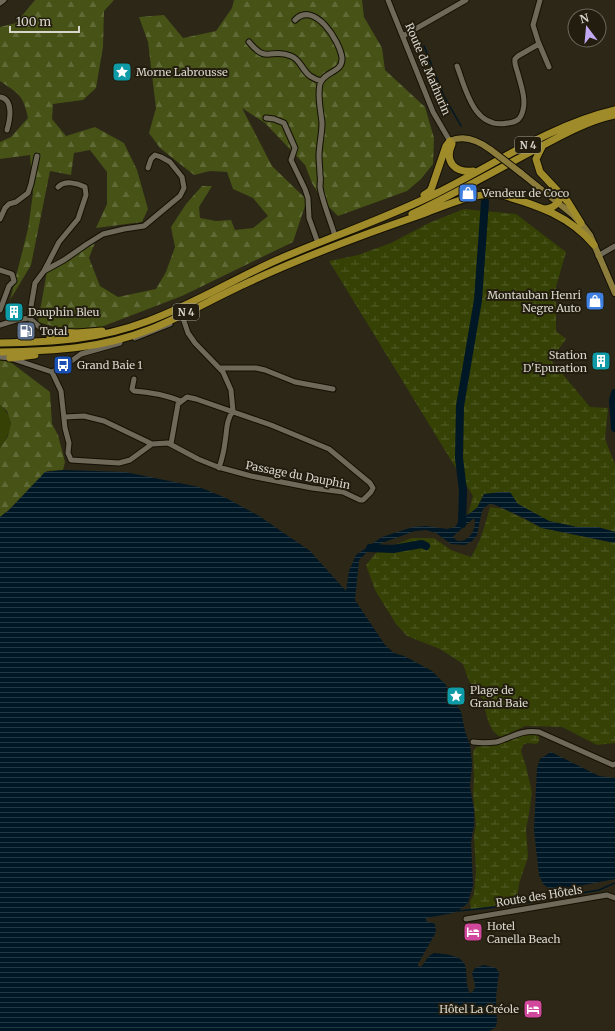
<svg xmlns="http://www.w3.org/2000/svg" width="615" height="1031" font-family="Merriweather,serif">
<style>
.green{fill:#364105}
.forest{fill:url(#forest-firs)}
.wetland{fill:url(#wetland-marsh)}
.water{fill:url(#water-rules);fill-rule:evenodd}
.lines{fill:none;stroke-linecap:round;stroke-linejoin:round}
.stream{stroke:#001725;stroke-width:1.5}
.river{stroke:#001725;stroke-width:8}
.minor-casing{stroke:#141003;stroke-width:7}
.major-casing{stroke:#141003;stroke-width:8}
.highway-casing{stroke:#141003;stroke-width:9}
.minor{stroke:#6e6958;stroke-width:5}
.major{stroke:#8c7d3c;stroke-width:6}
.highway{stroke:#a08b2a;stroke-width:7}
.major-bridge-casing{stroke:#141003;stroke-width:8;stroke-linecap:butt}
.major-bridge{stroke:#8c7d3c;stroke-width:6}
.labels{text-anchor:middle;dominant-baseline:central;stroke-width:4;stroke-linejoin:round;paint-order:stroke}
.shield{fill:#221d0e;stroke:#a19e92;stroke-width:1}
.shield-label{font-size:10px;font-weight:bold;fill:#d8d5cb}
.street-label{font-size:11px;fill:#d8d5cb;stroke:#221d0e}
.poi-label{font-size:11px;fill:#d8d5cb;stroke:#221d0e;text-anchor:start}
</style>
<defs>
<pattern id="forest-firs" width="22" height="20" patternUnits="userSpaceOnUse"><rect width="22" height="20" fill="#465216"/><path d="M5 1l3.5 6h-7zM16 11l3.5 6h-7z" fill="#606a37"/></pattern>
<pattern id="wetland-marsh" width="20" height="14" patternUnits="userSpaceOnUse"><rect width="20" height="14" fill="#364105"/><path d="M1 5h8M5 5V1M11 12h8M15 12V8" fill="none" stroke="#525c28"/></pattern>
<pattern id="water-rules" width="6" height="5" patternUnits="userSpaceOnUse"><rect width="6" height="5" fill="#001725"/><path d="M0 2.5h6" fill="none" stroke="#243843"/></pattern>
</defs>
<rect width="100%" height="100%" fill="#2c2717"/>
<path class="green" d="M0 405C17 421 11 431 0 448Z"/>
<path class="forest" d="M35 0H114L104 11 103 47 96 88 83 100 53 104 52 119 66 136 95 127 124 143 137 170 148 209 142 222 96 228 107 204V172L90 150 74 153 71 175 50 171 31 265 10 300 28 229 33 193 30 155 0 159V142L11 137 28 118C23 95 19 94 0 81V27L16 23Z
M234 0H362L364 17 382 48 385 70 425 107 434 138 433 164 421 179 407 191 338 216 322 200 312 183 305 165 265 123 242 108 272 166 307 200 293 242 182 296 101 327 66 330 38 322 47 271 96 240 89 258 100 286 118 297 156 289 166 272 175 247 171 227 186 204 202 186H212L199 207 200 218 216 221 231 220 235 230 253 228 268 216 253 198 233 189 227 172 210 171 194 175 160 148 149 133 156 108 148 42 139 17 164 15 183 38 216 31 232 8Z
M0 360 9 361 50 392 52 424 58 435 65 462 63 470 47 471 9 510 0 517V448L8 436 11 423 7 411 0 405Z"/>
<path class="wetland" d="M464 209 516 214 566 252 556 287V331L566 339 551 360 590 407 608 408 605 439 615 464V532L598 527H577L549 521 518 504 484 494 477 508 468 515 473 496 329 261 358 255 391 243 429 223Z
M490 507 504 509 542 528 615 543V743L597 745 562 727 525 726 501 738 493 731 488 721 482 698 469 681 463 664 440 649 407 636 396 624 375 590 366 565 376 553 411 538H434L451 550 471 557C481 541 485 525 490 507Z
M523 734H536L539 737V742L536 744 527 743 523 745 521 751 526 766 532 792 529 814 526 829 528 857 519 884 517 900 512 903 474 909H471L470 902 474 894 476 872 474 837 476 824 473 793 474 778 473 752 476 747 498 743Z"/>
<path class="water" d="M63 470 125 472 199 487 226 498 259 516 310 551 346 591 349 571 356 555 382 537 413 527 426 526 447 529 455 527 459 521 477 508 484 494 500 492H510L518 504 549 521 577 527H598L615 532V543L542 528 522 517 493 504H489L485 507 482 511 477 535 472 541 465 545 451 544 436 533 426 530 415 531 379 544 365 554 359 560 355 600 385 645 394 653 404 656 432 671 446 685 461 712 465 731 470 745 472 764 470 787 474 810V825L471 842 473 885 468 903 458 911 453 913 426 918V921L435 924 436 932 418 964V966L421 967 429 956 434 953C445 954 465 955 466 969 467 977 466 984 469 992L471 993 474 990 475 985 472 973 475 968 484 965 496 968 499 973 496 997 497 1023 495 1028 489 1031H0V517L9 510 45 472ZM474 518C478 528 468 545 456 540L453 537C454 535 472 520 474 518Z
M551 752 599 776 615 778V879L553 891 543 884 539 875 534 830 537 768 540 759Z"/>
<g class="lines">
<path class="stream" d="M424 46 444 96 461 126
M458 911 507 906 599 890 615 883"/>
<path class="river" d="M615 393 613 400 615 428
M462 524 463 490 459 458 460 406 478 300 485 202
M370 548 393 549 422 544 426 546"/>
<g class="minor-casing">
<path id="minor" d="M388 0 433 112 451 143
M540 0 533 25 538 41 549 67
M0 3 4 0
M295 20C314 0 340 41 342 58 343 73 324 71 320 84 317 96 321 111 322 123 322 134 319 145 319 156 319 162 320 169 320 175 321 179 320 183 320 187 322 201 331 222 335 236
M403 36 466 0
M249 42C268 65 270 47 291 56 300 59 302 70 310 76 313 78 317 80 321 81
M457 66C466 90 474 130 508 123 517 122 521 119 523 110 526 99 521 85 518 74 517 69 514 65 515 59L518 56 539 44
M0 97C14 99 10 120 7 130
M266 118 274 119 284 123 295 148 291 160 305 189 308 198 309 218 318 243
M0 219 5 208 9 204 16 202 28 193 31 184 37 156
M598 256 615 246
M0 270 12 274 14 281 9 286 0 310
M44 271 59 242 78 219 86 195 85 187C77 183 65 180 58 187
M29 318 35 283 44 271 64 260 87 244 103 234 124 229 144 226 180 196 184 188 182 177 170 162 161 157 155 155 151 159 148 168
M183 318 188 333 195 343 223 372 231 390 233 411C226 420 227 431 225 442 224 451 222 459 219 468
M0 325 16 320 29 318 49 335
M135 338 170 324
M0 357 10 358 52 372 66 365 81 354 120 343
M220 368H256L265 370 295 382 333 389
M52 372 61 391 65 428 69 443 68 453 71 460 119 463 130 460 152 444 168 443 198 459 218 467 251 476 312 488 343 492 360 500H363L371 492 373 488 370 483 329 449 271 425 196 399 187 397 178 404 171 444
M134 379 132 389 134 391C151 392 165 395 181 401
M65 417 84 416 104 421 152 444
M473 742C481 743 488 743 496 742 511 738 522 729 539 732L613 765 615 764
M466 919 607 895 615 898"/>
</g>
<g class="major-casing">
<path id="major" d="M450 141C465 134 479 141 491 150
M521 173 573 215 584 227 590 235 615 293"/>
</g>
<g class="highway-casing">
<path id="highway" d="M452 144C444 162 455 173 473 171
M542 147 536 159 540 172 568 202 581 223
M424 195 430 191 432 187 446 146 450 141
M545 209C554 208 560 203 560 194
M412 214C450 196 486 176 523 156 552 141 582 122 615 115
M49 335 59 332 77 333 102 331
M0 343C52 342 98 340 148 321 192 305 234 279 277 260 330 237 385 219 437 193 495 164 551 125 615 110
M0 352C53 351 101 349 151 329 185 315 216 297 249 282 305 256 362 235 420 215 445 206 474 191 502 195 537 205 570 216 594 245
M10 358 35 355"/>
</g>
<use href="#minor" class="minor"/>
<use href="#major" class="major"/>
<use href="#highway" class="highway"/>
<g class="major-bridge-casing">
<path id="major-bridge" d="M491 150 521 173"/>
</g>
<use href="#major-bridge" class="major-bridge"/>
</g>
<defs>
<g id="sight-square" transform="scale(1)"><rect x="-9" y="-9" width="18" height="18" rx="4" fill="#0f9aa8" stroke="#221d0e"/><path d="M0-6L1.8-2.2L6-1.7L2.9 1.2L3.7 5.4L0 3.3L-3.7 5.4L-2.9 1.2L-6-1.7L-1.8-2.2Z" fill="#fff"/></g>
<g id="shop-square" transform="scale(1)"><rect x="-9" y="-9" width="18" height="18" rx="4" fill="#3f7fe0" stroke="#221d0e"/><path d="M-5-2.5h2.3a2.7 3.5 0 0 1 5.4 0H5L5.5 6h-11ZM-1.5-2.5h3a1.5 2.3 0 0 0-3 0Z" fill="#fff"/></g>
<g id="building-square" transform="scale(1)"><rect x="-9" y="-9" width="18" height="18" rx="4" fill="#0f9aa8" stroke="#221d0e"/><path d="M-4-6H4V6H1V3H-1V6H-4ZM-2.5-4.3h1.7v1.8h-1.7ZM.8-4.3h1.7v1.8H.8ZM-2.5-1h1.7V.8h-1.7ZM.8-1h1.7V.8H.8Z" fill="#fff"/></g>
<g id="fuel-square" transform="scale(1)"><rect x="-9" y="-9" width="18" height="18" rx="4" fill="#5c6f8a" stroke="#221d0e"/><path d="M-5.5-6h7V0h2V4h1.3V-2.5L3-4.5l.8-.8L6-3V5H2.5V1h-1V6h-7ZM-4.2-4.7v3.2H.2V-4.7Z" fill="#fff"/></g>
<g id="bus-square" transform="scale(1)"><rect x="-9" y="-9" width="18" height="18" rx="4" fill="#1a4fb4" stroke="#221d0e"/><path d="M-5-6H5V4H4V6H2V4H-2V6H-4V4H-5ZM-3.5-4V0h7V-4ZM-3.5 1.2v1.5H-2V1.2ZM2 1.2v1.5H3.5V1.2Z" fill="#fff"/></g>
<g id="hotel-square" transform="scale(1)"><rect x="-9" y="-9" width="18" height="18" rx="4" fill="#d1479c" stroke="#221d0e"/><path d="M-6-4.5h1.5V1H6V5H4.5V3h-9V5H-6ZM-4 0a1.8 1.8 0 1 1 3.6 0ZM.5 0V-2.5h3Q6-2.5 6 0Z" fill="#fff"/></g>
</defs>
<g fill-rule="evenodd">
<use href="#sight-square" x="122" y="72"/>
<use href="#shop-square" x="468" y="193"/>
<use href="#shop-square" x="595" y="301"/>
<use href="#building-square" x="14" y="312"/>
<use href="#fuel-square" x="26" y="331"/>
<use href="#building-square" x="601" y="361"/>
<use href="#bus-square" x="63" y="365"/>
<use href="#sight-square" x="456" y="696"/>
<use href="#hotel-square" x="473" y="932"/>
<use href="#hotel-square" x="533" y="1009"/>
</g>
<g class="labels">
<g class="shield">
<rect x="515" y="137" width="26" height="16" rx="3"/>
<rect x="173" y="304" width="26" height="16" rx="3"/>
</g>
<g class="shield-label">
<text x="528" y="145">N 4</text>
<text x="186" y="312">N 4</text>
</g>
<g class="street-label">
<text transform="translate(428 69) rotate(67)">Route de Mathurin</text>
<text transform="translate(298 475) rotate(11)">Passage du Dauphin</text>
<text transform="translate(539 896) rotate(-9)">Route des Hôtels</text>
</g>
<g class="poi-label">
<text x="136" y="72">Morne Labrousse</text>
<text x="482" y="193">Vendeur de Coco</text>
<text x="581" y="295" text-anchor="end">Montauban Henri<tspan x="581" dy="13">Negre Auto</tspan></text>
<text x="28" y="312">Dauphin Bleu</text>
<text x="40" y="331">Total</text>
<text x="587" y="355" text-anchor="end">Station<tspan x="587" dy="13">D'Epuration</tspan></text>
<text x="77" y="365">Grand Baie 1</text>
<text x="470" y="690">Plage de<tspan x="470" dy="13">Grand Baie</tspan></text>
<text x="487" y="926">Hotel<tspan x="487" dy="13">Canella Beach</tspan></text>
<text x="519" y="1009" text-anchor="end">Hôtel La Créole</text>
</g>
</g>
<g transform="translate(587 28) rotate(344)"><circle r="19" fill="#221d0e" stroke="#6b675a"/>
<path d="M0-3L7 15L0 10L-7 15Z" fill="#c2a8f2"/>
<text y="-6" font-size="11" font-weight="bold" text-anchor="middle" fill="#d8d5cb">N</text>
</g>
<path d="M10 26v6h69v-6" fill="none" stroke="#d8d5cb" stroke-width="2"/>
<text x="16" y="26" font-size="12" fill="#d8d5cb" stroke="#221d0e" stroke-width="3" paint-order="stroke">100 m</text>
</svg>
